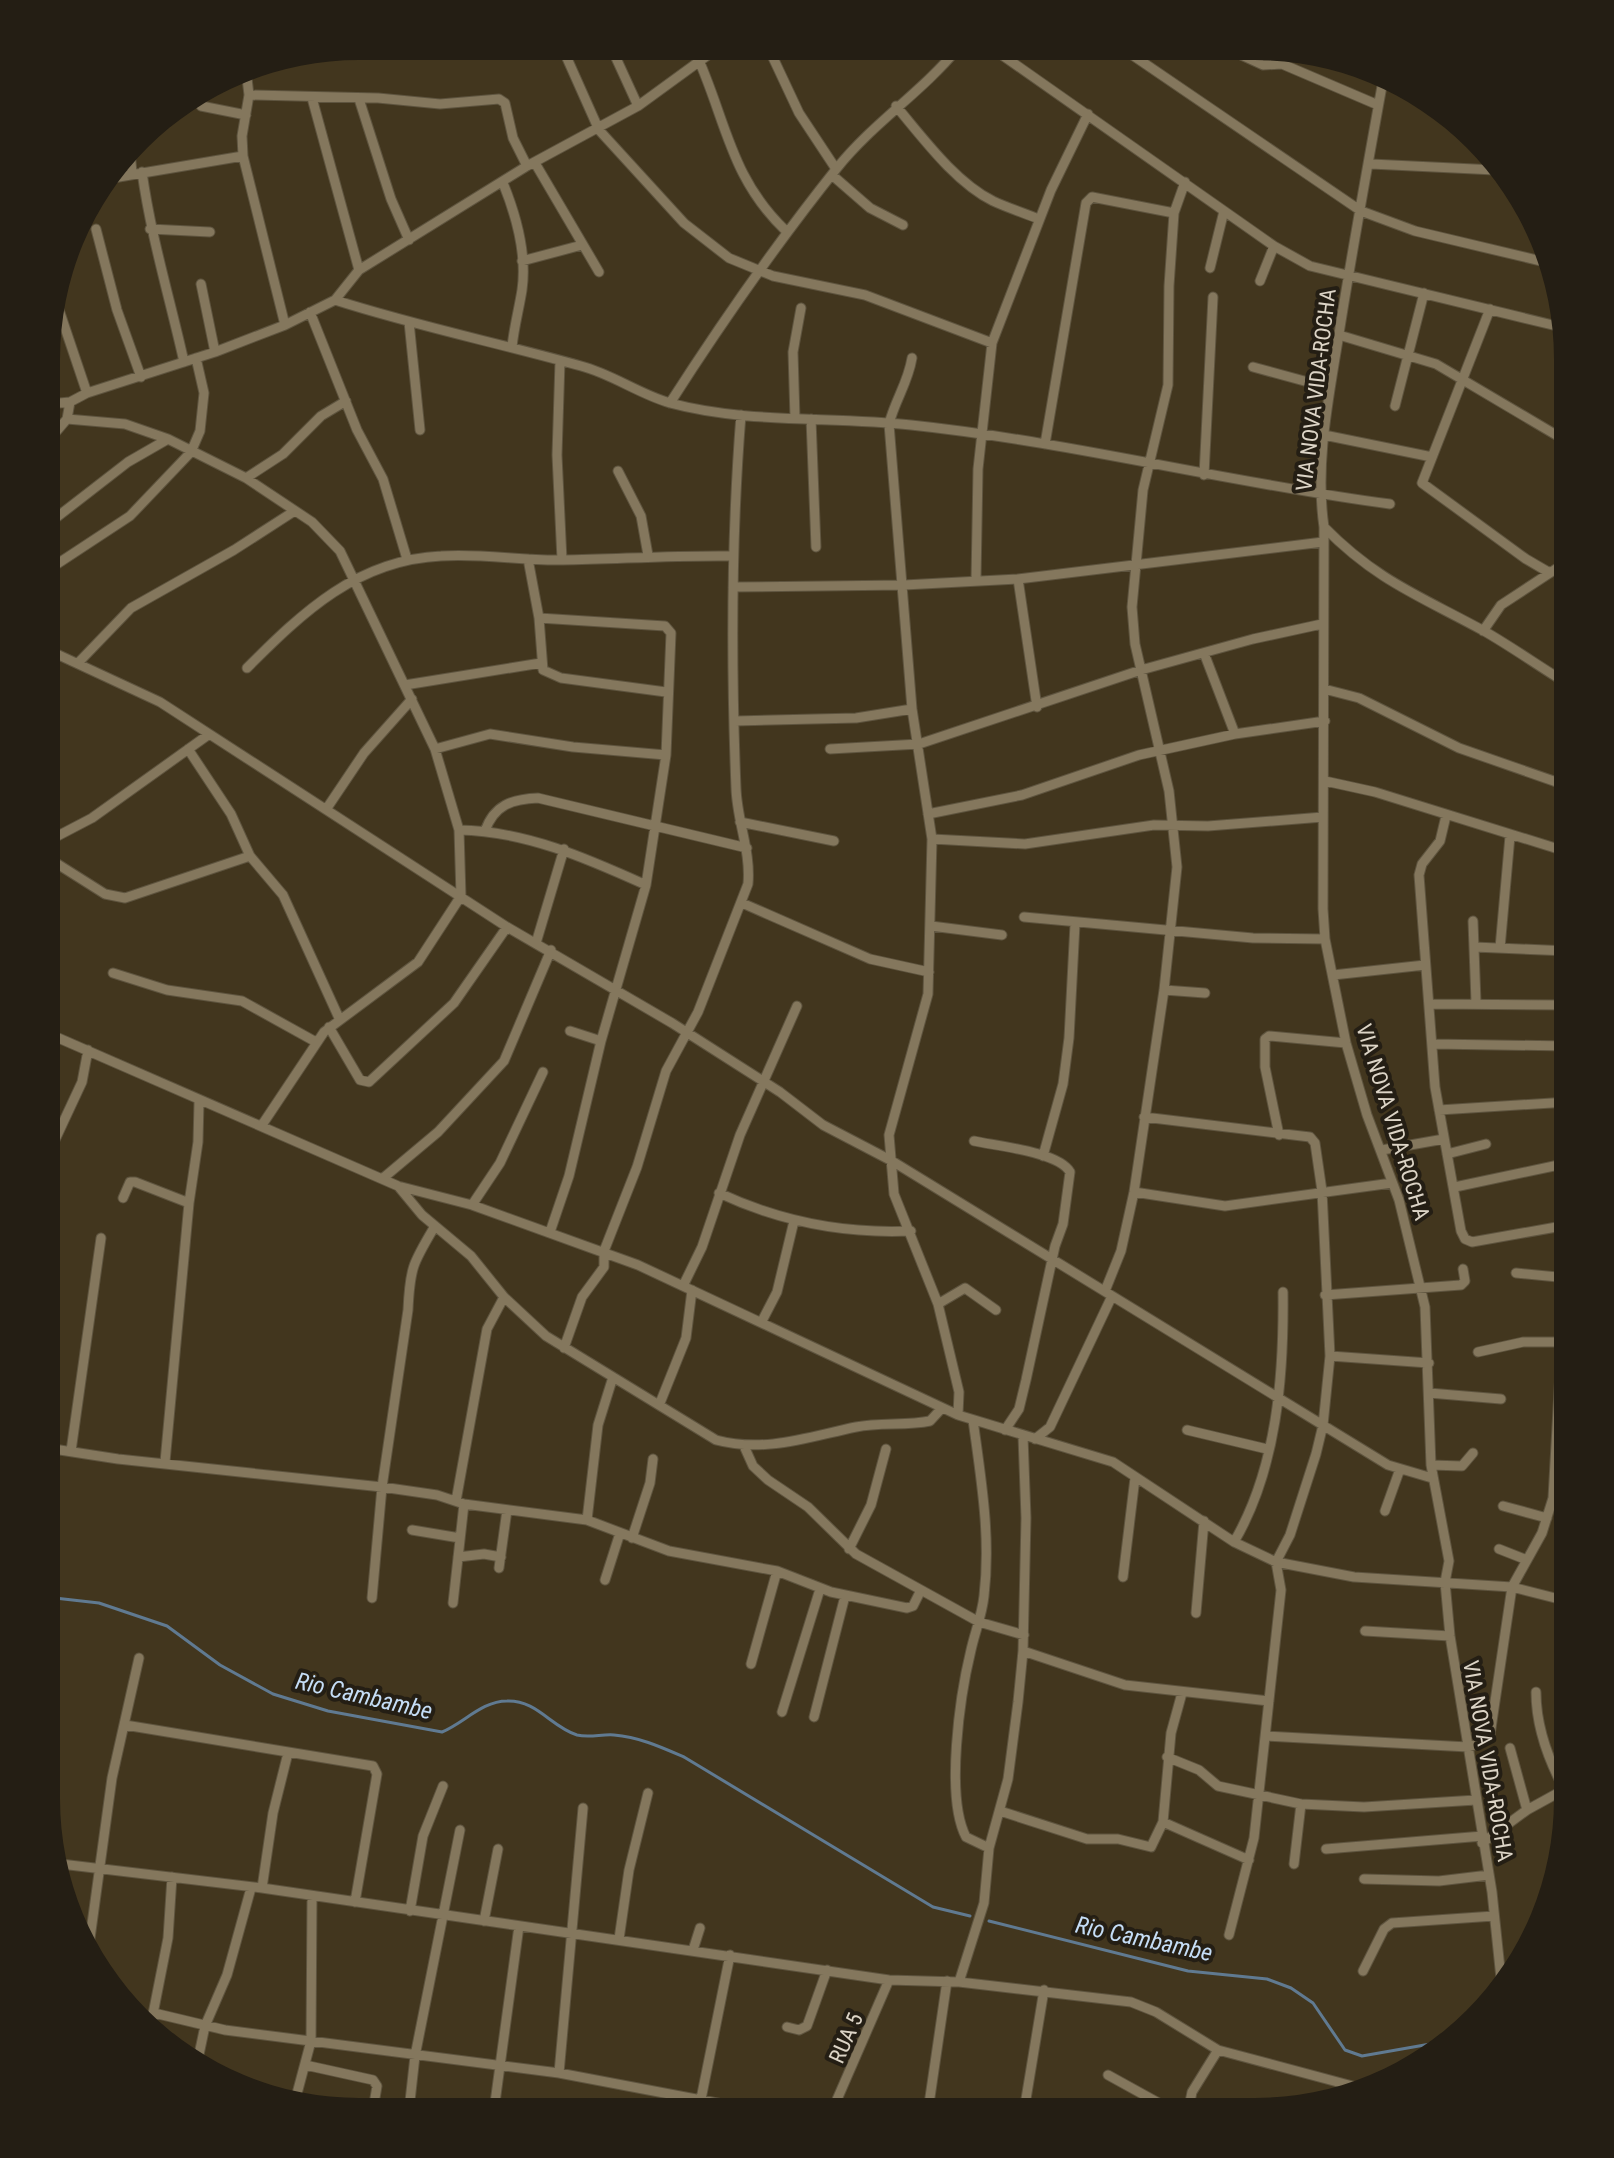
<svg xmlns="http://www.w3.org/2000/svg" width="1614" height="2158" font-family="'Roboto Condensed',sans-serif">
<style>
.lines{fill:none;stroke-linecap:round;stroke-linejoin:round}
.stream{stroke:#607a91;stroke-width:3}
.minor-casing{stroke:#5e543f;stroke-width:11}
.minor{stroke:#84775d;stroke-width:9}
.labels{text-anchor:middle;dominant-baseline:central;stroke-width:8;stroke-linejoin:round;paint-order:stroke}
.street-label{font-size:22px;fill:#dcd4c6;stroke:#241e14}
.water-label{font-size:24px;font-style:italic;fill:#c5ddf6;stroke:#241e14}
</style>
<rect width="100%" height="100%" fill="#42361e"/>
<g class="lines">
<path class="stream" d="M46 1597 99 1603 167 1626 220 1665 273 1694 328 1711 442 1732C464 1723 482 1701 507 1701 537 1700 551 1727 577 1735 589 1738 602 1734 614 1735 639 1737 661 1747 684 1757L933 1907 970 1916
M989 1921 1188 1971 1267 1979 1291 1988 1313 2003 1345 2050 1362 2056 1453 2040"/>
<g class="minor-casing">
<path id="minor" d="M562 47 599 130 684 223 729 258 773 276 865 295 992 343
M611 47 638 106
M693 47C726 116 728 176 786 231
M768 47 799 113 836 169
M992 48 1274 246 1310 266 1561 327
M1122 48 1361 211 1415 231 1545 262
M1228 49 1263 65 1282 64 1378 105
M1274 64 1277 49
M246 70 249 95 242 136 243 156 285 325
M1384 75C1368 163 1352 251 1338 340 1328 402 1315 465 1324 527L1323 909 1325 939 1346 1043 1367 1115 1399 1200 1425 1307 1431 1465 1449 1561 1445 1582 1450 1636 1492 1892 1502 1988
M249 95 378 98 440 104 499 99 505 103 513 138 527 166
M312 98 359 270
M359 99 391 199 409 240
M201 106 246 115
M896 106C923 138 955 182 993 201 1008 208 1024 213 1039 219
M130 151 132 173
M535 163 599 272
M1371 164 1495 170
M142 172C151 237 170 299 184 362
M832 175 870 208 903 225
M107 179 243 156
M503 183C516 215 527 255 522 290 519 309 514 327 512 347
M96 229 117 310 141 377
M150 229 210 232
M522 261 582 245
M1210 268 1224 211
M1260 281 1274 246
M201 284 215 352
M55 298 87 393
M335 300C416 326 499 343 581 366 612 374 639 394 670 403 748 424 831 416 911 425 1071 442 1230 483 1390 504
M1490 309 1422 483 1526 559 1550 573
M310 312 357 430 383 479 407 559
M409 322 420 430
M1339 335 1436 364 1568 442
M912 358C908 383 895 400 889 424L912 709 932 839 928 994 889 1135 894 1194 938 1304 959 1392 958 1415
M560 361 557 455 562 560
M1253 367 1330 388
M70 402 67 419 125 424 168 439 246 478 312 522 340 551 435 749 459 830 461 896 418 962 324 1032 262 1125
M670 403C722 322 777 243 837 168 873 123 922 92 958 48
M49 404 70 402 87 393 215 352 285 325 335 300 359 270 527 166 638 106 719 47
M1395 406 1424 293
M795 418 793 352 801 308
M811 419 816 547
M1324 435 1432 457
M49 440 67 419
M1045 444 1086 203 1092 197 1174 213
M618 471 641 516 648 555
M1204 475 1213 297
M246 478 283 454 321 416 346 401
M48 524 128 462 168 439
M1324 527C1377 581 1420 596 1484 631 1512 647 1540 667 1568 684
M528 559 539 618 543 670 561 678 666 692
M48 570 130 516 191 452 200 431 204 393 196 358
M1018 579 1037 707
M976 581 978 469 992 343 1051 190 1088 114
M733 587 904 585 1018 579 1323 542
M539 618 665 626 671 633 666 755 646 885 601 1041 569 1176 550 1232
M1483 631 1501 605 1568 561
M48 650 160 702 507 927 672 1023 780 1092 823 1125 892 1161 1388 1465 1432 1478
M1204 653 1235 734
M78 663 131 608 234 550 293 512
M247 668C303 612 357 560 441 556 482 553 522 561 563 560 620 559 676 555 733 556
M405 685 541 663
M1324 689 1359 698 1459 748 1568 786
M735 721 856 718 912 709
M188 749 231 814 250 856 283 895 339 1018
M435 749 490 734 573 747 666 755
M830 749 919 744 1141 670 1253 639 1322 624
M1325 781 1375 792 1568 852
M327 808 364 753 412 699
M928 814 1022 795 1139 755 1235 734 1325 721
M1446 816 1440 841 1422 864 1419 875 1435 1087 1461 1231 1465 1239 1472 1242 1568 1225
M740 822 834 841
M459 830C525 831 586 858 646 885
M485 831C494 805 512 799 538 798L747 848
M932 839 1025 844 1154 825 1208 826 1323 817
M48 841 92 818 208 735
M48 858 105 894 125 898 250 856
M742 903 870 959 929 972
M1024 917 1253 938 1325 939
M1473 921 1476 1002
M931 926 1002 935
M536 943 564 849
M1474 947 1568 951
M1500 948 1510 836
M113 973 167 990 242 1001 316 1042
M1333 975 1425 965
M1164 990 1205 993
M1431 1004 1568 1005
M329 1027 360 1080 369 1082 454 1003 507 927
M570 1031 601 1041
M47 1033 398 1186 472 1205 638 1265 958 1415 1113 1462 1234 1542 1276 1562 1354 1577 1512 1587 1567 1601
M1433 1044 1568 1046
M1439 1110 1568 1102
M1144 1117 1310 1137 1315 1143 1322 1191 1330 1356 1323 1425 1316 1454 1290 1535 1276 1562 1281 1590 1254 1838 1229 1935
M1279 1135 1265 1067V1039L1269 1036 1346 1043
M974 1141C997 1146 1059 1152 1070 1172L1063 1224 1055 1246 1026 1380 1019 1409 1005 1430
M1382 1150 1444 1139
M1447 1154 1486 1144
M1043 1156 1063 1084 1069 1038 1075 924
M47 1157 82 1082 88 1050
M382 1179 438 1132 504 1061 551 950
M398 1186 422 1215 471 1256 504 1297 546 1336 716 1440C765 1453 808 1437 856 1427 881 1422 906 1426 930 1421L942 1408
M1455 1187 1568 1163
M1134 1192 1225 1206 1392 1183
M719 1193C781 1222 843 1234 911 1231
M123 1198 130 1182H135L189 1203
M472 1205 500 1163 543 1072
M1516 1273 1568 1278
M683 1286 702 1247 740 1135 797 1006
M1105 1291 1121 1251 1134 1192 1164 990 1177 867 1169 791 1135 644 1132 607 1143 490 1168 385 1169 286 1174 213 1185 182
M1325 1295 1461 1285 1465 1281 1463 1269
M938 1304 965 1288 996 1310
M762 1321 777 1292 794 1221
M564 1348 582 1297 604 1267V1251L637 1167 666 1071 698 1012 748 884C751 851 737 821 736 788 731 664 731 539 741 415
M1478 1352 1523 1342H1564
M1330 1356 1429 1363
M47 1371 51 1316
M1429 1393 1501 1399
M660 1403 686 1338 692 1290
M973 1420C981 1479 991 1536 984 1596 982 1615 975 1632 971 1650 960 1695 945 1797 966 1837L989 1848
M1187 1430 1267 1449
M1035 1439 1050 1427 1112 1296
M744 1446 753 1466 768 1480 808 1507 856 1554 979 1622 1024 1635
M47 1448 118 1459 382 1487 437 1495 464 1504 587 1520 669 1551 777 1571 831 1592 907 1608 913 1606 921 1590
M71 1451 101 1238
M165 1462 189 1203 198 1142 199 1102
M1431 1465 1462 1466 1473 1453
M456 1501 487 1329 504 1297
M1503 1506 1547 1518
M1385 1511 1400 1469
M587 1520 598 1425 613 1377
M412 1530 460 1538
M632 1538 650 1483 653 1459
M1234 1542C1277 1469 1284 1375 1283 1292
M849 1549 871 1505 886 1449
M1499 1549 1527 1560
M458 1557 484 1554 501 1557
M499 1568 507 1510
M1123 1577 1135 1478
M605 1580 620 1533
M372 1598 382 1487 408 1310C410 1267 413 1263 435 1226
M453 1603 464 1504
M1196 1613 1204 1521
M1365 1631 1450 1636
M1023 1651 1125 1685 1269 1701
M751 1664 777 1571
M1536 1692C1536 1727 1548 1759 1564 1789
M782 1712 820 1589
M814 1717 845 1596
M125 1725 373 1766 377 1774 355 1902
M1267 1736 1468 1747 1481 1743 1490 1735 1512 1587 1542 1533 1553 1498 1560 1373 1568 1329
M1510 1748 1527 1810
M1167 1757 1199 1770 1218 1786 1301 1804 1364 1807 1476 1800
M1000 1811 1087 1839H1118L1151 1847 1163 1822 1171 1733 1182 1693
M1163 1822 1249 1860
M1482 1843 1527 1810 1567 1788
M1326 1849 1483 1836
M61 1864 262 1888 889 1980 959 1982 1131 2002 1156 2012 1218 2050 1360 2088
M1294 1864 1301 1804
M1364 1879 1439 1881 1489 1875
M262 1888 273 1813 288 1753
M410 1911 423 1836 443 1786
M484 1921 498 1849
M619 1939 629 1870 648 1793
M693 1950 700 1928
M88 1953 112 1778 139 1658
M1363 1971 1384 1929 1392 1923 1494 1916
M959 1982 984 1903 989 1848 1008 1779 1018 1702 1023 1651 1026 1518 1023 1436
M154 2013 225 2030 559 2073 759 2111
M787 2027 799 2030 807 2026 827 1970
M150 2029 168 1938 172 1877
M197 2064 205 2026 227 1975 251 1888
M305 2065 373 2080 377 2086 373 2110
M559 2073 583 1808
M1108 2075 1175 2112
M701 2099 730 1955
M295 2101 311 2041 312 1896
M409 2110 415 2056 460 1830
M494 2110 519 1926
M832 2111 889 1980
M928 2111 947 1981
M1024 2111 1044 1990
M1188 2112 1192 2092 1218 2050"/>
</g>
<use href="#minor" class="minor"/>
</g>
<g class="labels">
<g class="street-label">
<text transform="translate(1316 390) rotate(-83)">VIA NOVA VIDA-ROCHA</text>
<text transform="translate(1393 1122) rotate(73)">VIA NOVA VIDA-ROCHA</text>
<text transform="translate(1488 1761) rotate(80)">VIA NOVA VIDA-ROCHA</text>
<text transform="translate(846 2038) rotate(-66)">RUA 5</text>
</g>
<g class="water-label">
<text transform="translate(364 1696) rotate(13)">Rio Cambambe</text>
<text transform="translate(1144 1939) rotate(12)">Rio Cambambe</text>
</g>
</g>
<path d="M0 0H1614V2158H0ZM359 60H1255A299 299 0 0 1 1554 359V1799A299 299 0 0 1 1255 2098H359A299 299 0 0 1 60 1799V359A299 299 0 0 1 359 60Z" fill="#241e14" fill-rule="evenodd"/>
</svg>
